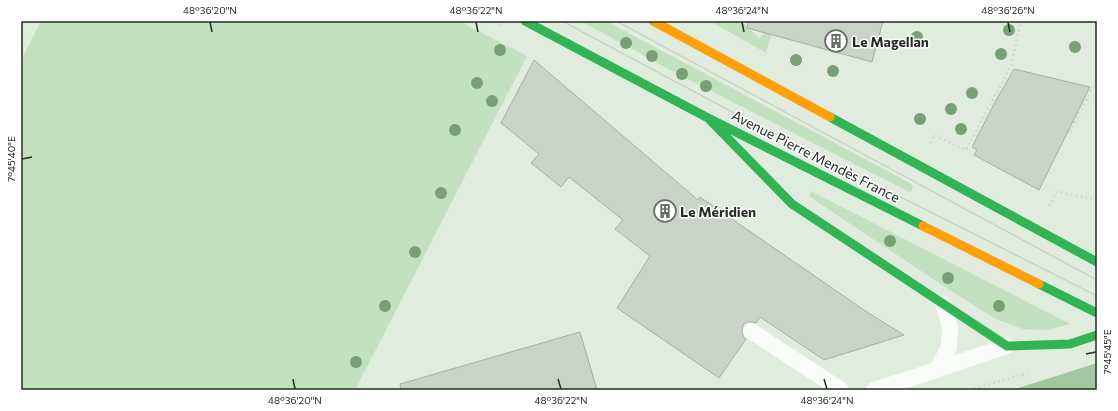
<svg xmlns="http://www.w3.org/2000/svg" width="1118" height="411" font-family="Commissioner,sans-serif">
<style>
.green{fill:#c2e1be}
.water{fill:#a2c69d}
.building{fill:#c9d3c8;stroke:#a7b0a5}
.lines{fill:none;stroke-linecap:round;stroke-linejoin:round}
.path{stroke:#d3d8d3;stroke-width:2.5;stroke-dasharray:2 3;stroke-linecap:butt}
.lane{stroke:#fafcfa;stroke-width:16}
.fast{stroke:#30b455;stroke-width:9}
.slow{stroke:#ff9f0a;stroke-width:9}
.tram{stroke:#c3c6c3;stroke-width:1}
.tree{fill:#79a074}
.ticks{fill:none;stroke:#242d23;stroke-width:1.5}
.labels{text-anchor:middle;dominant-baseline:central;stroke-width:3;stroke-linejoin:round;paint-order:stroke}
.poi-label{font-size:14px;font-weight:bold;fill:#242d23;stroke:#fff;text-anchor:start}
.street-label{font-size:14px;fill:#242d23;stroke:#fff}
.neatline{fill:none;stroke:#242d23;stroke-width:1.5}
.ticks-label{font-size:10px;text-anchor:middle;fill:#242d23}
</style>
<rect width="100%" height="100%" fill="#e0ecde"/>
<path class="green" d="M41 21H459L527 56 355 390H21V60Z
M581 21H606L910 183C913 186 913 187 912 191L909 192 674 72Z
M710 21H741L759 38 767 31 771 35 766 53Z
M811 191 1070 324 1047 330 1023 329 996 319 951 291 810 197Z"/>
<path class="water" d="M1097 363V390H1012Z"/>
<path class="building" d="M748 21H883L872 62 747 28Z
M534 60 698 200 700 197 867 312 904 335 824 360 760 317 756 323 751 322H747L743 325 742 331 743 336 746 339 719 378 617 308 650 256 615 229 623 220 569 177 561 187 531 163 539 154 501 123Z
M1014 69 1090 87 1039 190 974 155 977 150 972 147 994 104Z
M580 332 597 390H401L400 384Z"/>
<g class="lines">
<path class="path" d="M494 21 500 25
M1070 132 1097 79
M930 143 934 135 966 150 1011 66 1021 21
M1049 206 1057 192 1094 199
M969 390 1028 373"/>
<path class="lane" d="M751 331 841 390
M937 370 949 347 950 327 943 304
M874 390 915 377 1007 346"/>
<path class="fast" d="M525 21 708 118 923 226
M830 117 1097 262
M710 120 792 204 1007 346 1070 344 1097 335
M1039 284 1097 313"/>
<path class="slow" d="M653 21 830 117
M923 226 1039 284"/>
<path class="tram" d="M562 21 736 114 1097 296
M616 21 1097 280"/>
</g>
<g class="tree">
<circle cx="1009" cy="30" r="6"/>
<circle cx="917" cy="37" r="6"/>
<circle cx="626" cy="43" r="6"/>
<circle cx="1075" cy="47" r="6"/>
<circle cx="500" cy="50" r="6"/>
<circle cx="1001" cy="54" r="6"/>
<circle cx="652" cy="56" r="6"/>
<circle cx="796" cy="60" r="6"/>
<circle cx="833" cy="71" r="6"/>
<circle cx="682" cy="74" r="6"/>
<circle cx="477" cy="83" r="6"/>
<circle cx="706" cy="86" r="6"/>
<circle cx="972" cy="93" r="6"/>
<circle cx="492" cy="101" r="6"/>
<circle cx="951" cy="109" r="6"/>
<circle cx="920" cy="119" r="6"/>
<circle cx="961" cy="129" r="6"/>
<circle cx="455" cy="130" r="6"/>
<circle cx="441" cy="193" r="6"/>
<circle cx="890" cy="241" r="6"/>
<circle cx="415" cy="252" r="6"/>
<circle cx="948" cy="278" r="6"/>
<circle cx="385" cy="306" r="6"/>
<circle cx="999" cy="306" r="6"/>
<circle cx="356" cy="362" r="6"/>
</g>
<path class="ticks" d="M210 22 212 32M476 22 478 32M742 22 744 32M1008 22 1010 32M22 159 32 157M1086 354 1096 352M293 379 295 389M558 379 561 389M824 379 827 389"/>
<defs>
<g id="building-ring" transform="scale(1.15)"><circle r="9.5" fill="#fff" stroke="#667064" stroke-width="1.5"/><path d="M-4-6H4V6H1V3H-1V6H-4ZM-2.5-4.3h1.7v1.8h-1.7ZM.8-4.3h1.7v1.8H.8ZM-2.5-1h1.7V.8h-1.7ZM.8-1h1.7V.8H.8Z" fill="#667064"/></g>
</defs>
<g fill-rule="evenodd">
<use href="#building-ring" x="836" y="41"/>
<use href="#building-ring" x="665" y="211"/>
</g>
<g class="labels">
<g class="poi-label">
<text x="852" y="41">Le Magellan</text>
<text x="680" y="211">Le Méridien</text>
</g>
<g class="street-label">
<text transform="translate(816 156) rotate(27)">Avenue Pierre Mendès France</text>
</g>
</g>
<rect width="1118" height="411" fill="none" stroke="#ffffff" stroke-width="44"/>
<rect x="22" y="22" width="1074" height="367" class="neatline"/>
<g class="ticks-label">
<text x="210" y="14">48°36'20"N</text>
<text x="476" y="14">48°36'22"N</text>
<text x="742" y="14">48°36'24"N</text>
<text x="1008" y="14">48°36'26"N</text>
<text transform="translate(11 159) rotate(-90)" y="4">7°45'40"E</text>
<text transform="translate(1107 352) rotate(-90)" y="4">7°45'45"E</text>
<text x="295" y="404">48°36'20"N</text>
<text x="561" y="404">48°36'22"N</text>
<text x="827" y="404">48°36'24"N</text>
</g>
</svg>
